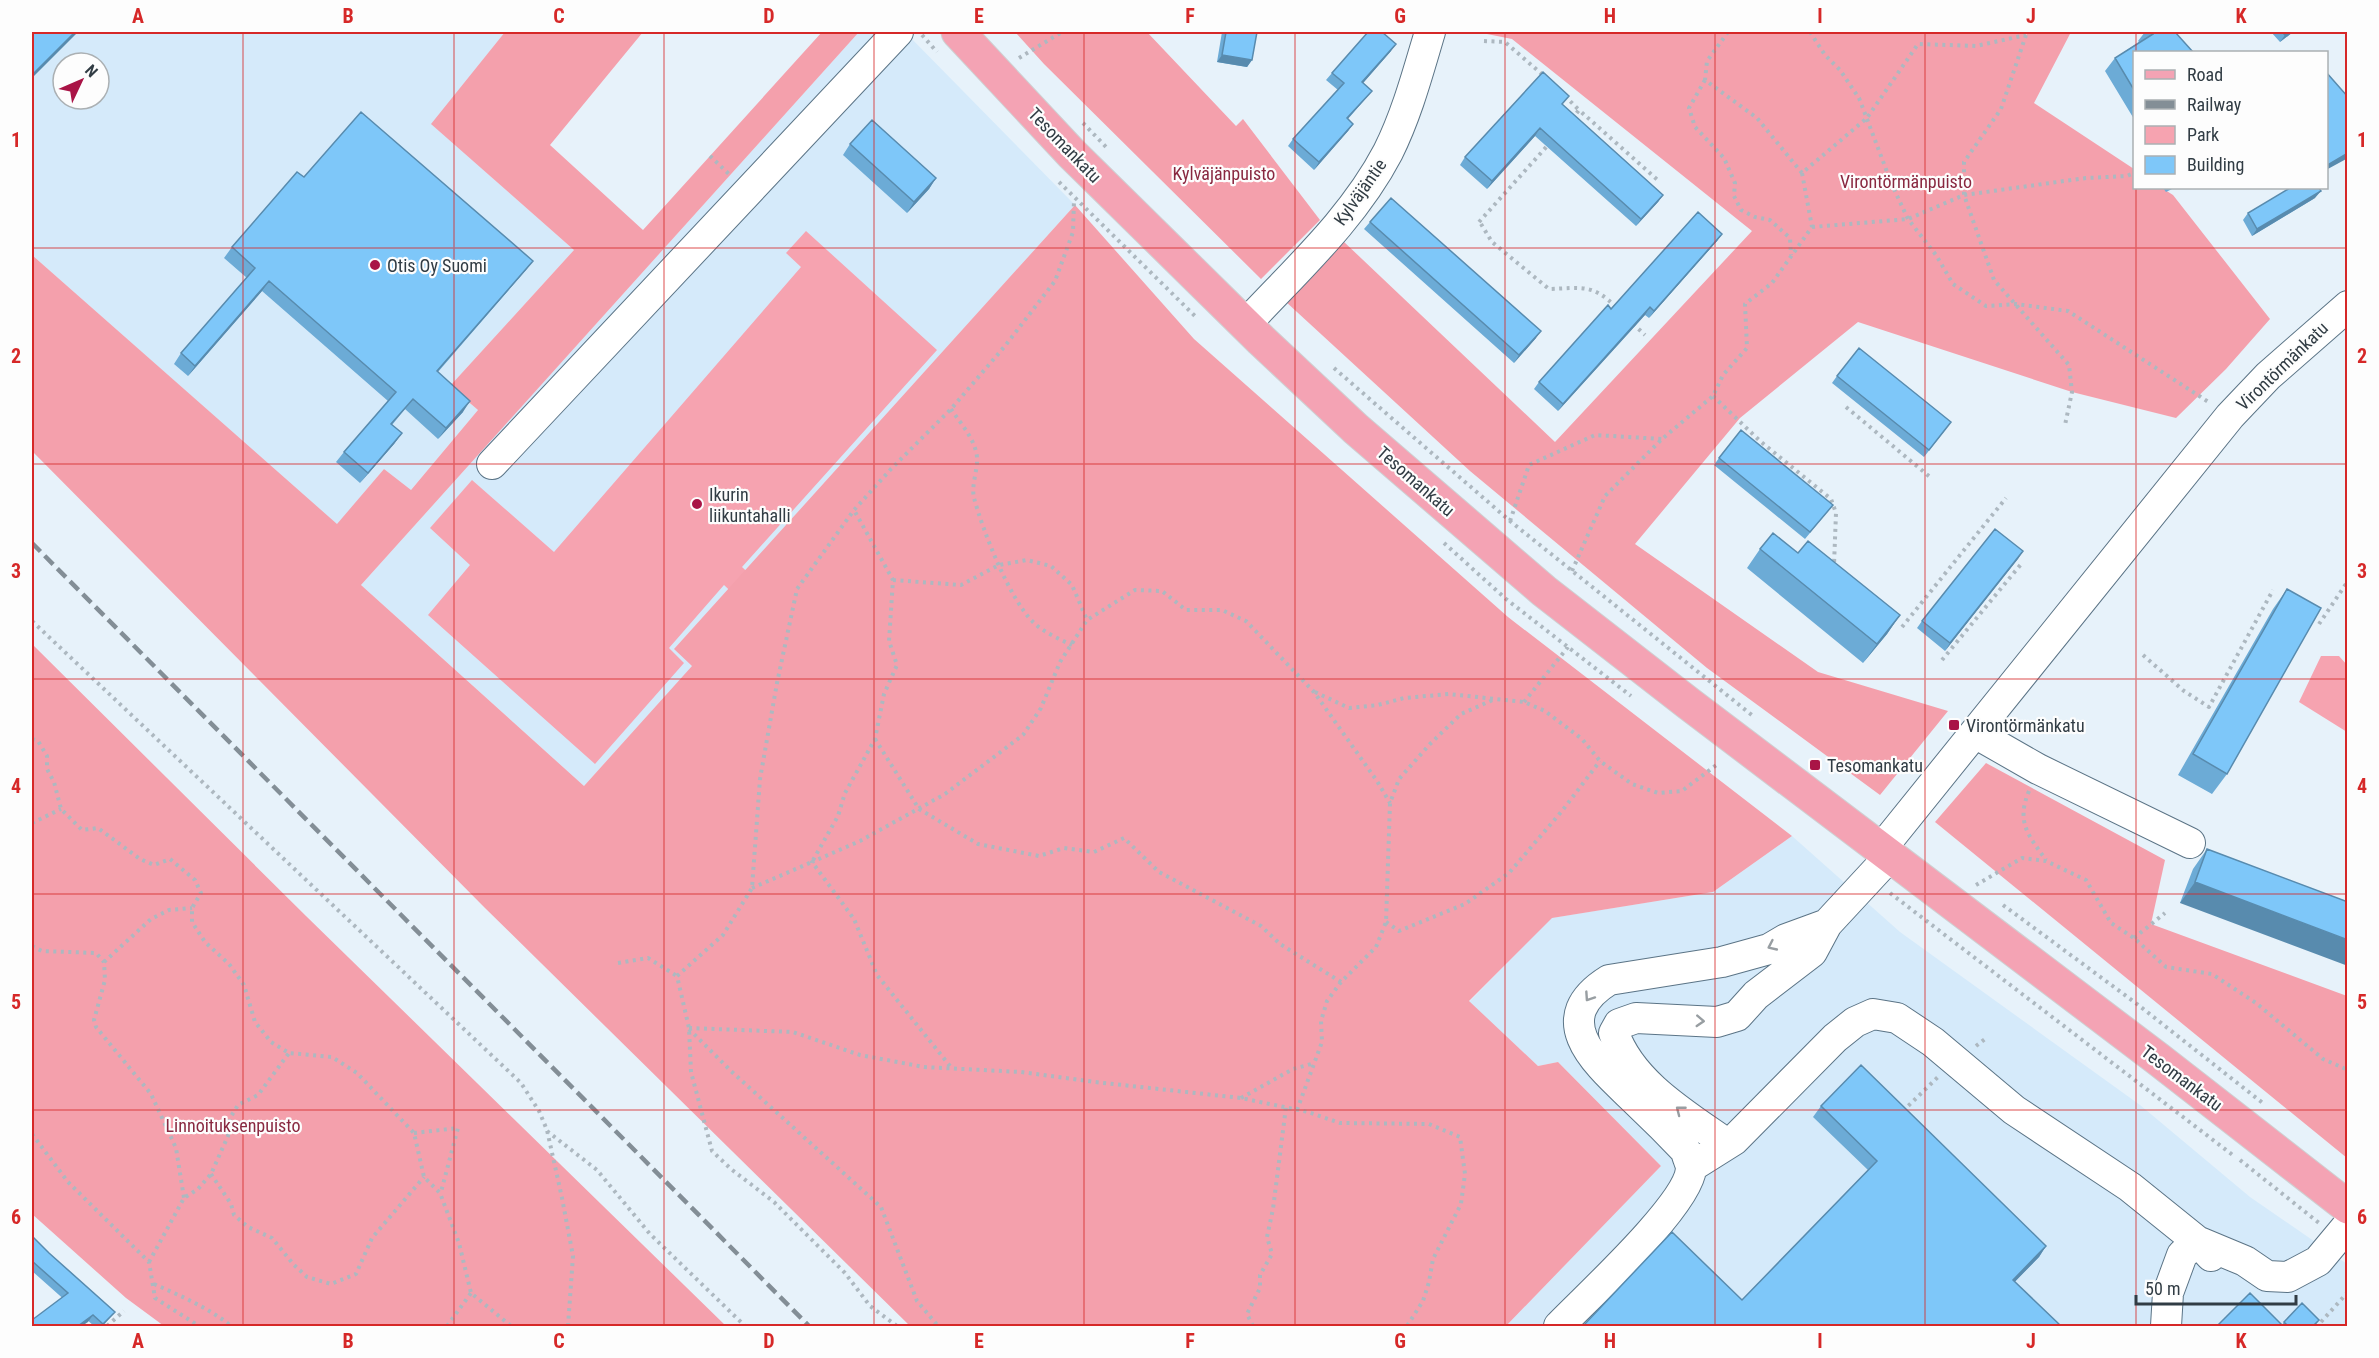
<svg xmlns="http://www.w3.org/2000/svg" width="2379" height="1358" font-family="'Roboto Condensed',sans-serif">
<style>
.built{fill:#d5eafa;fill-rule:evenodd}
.green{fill:#f6a3b0}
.forest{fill:#f4a0ac}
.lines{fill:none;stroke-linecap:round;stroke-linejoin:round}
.minor-casing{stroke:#5b7486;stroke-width:32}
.major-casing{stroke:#ced0d2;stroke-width:35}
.path{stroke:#adb8c0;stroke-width:4;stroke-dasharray:3 4.5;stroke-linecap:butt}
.minor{stroke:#fff;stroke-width:30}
.major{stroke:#f4a3b4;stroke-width:33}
.rail{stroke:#838e96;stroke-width:4.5;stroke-dasharray:12 6;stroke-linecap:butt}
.wall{fill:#6cabd6}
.shaded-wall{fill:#588bae}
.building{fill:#7ec7f9;stroke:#588bae;stroke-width:1.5}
.oneway{stroke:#989ea2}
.grid{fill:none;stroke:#d62828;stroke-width:1.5;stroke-opacity:0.55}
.poi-dot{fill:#a91446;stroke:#fdfdfd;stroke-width:2}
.labels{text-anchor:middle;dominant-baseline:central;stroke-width:4.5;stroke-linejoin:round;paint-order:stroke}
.street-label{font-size:18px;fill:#313c44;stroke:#fdfdfd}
.park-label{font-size:18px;fill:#892840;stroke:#fdfdfd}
.poi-label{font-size:18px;fill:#313c44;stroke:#fdfdfd;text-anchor:start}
.neatline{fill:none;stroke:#d62828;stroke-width:2}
.grid-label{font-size:20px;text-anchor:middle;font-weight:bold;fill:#d62828}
</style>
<rect width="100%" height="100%" fill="#e7f2fa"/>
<path class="built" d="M32 32H505L432 124 574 250 450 386 478 410 410 491 384 469 337 525 32 255ZM63 63H99V99H63Z
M859 32H905L1075 205 675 648 693 665 584 786 361 585Z
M1792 836 1900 932 2140 1105 2250 1197 2347 1264V1326H1506L1661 1166 1558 1062 1538 1066 1469 1002 1551 918 1713 892Z"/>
<path class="green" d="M806 231 937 350 742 567 759 583 742 602 724 585 669 648 684 663 595 764 428 615 470 565 430 528 472 480 554 552 801 267 786 253Z
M2321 656H2339L2347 665V732L2299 702Z"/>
<path class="forest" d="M505 32H643L550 145 643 230 822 32H859L361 585 584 786 692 666 674 649 1075 205 1194 339 1508 617 1792 836 1713 892 1552 918 1469 1001 1538 1066 1558 1062 1661 1166 1506 1326H910L485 908 32 451V255L337 524 384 469 411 490 478 410 450 386 574 250 431 124Z
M1015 32H1147L1236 126 1243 119 1320 220 1261 279 1044 64Z
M1477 32H2021L2026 35 2028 32H2071L2034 103 2134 169V188H2162L2173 195 2270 319 2226 369 2176 418 2072 392 1858 322 1740 418 1635 544 1818 672 1948 711 1880 795 1707 668 1470 471 1285 301 1343 241 1555 442 1752 231 1512 39Z
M32 644 306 916 726 1326H164L126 1298 32 1214Z
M1986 763 2165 860 2151 924 2347 996V1158L1935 822Z"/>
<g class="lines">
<g class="minor-casing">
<path id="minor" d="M1245 325C1296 270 1353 219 1388 152 1407 114 1418 72 1430 32
M492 464 898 32
M1975 733 2038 769 2190 843
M1881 849 2230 416 2268 376 2348 306
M1727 1144C1686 1115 1631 1083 1614 1033L1619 1024 1636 1018 1717 1022 1737 1016 1756 995 1812 952 1827 924 1890 856
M1691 1167 1734 1140 1835 1038 1855 1022 1873 1014 1897 1018 1933 1042 2014 1110 2130 1187 2197 1241 2245 1261 2267 1276 2288 1277 2318 1261 2348 1225
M1559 1326C1587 1297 1688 1205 1691 1169 1691 1164 1687 1157 1686 1151 1670 1134 1654 1118 1637 1102 1601 1067 1543 1021 1609 980L1722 962 1769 949 1786 939 1827 924
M2166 1326 2168 1293 2182 1255 2197 1241 2211 1256"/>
</g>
<g class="major-casing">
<path id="major" d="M958 32 1072 154 1261 340 1356 429 1544 591 1688 703 2158 1059 2348 1207"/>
</g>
<path class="path" d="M1728 32 1707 61 1705 80 1757 118 1802 173
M1810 32 1825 55 1840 70 1859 98 1892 185 1908 219 1936 255 1953 284 1986 306 2016 304 2068 311 2210 403
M922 35 937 52
M2026 35 2001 109 1964 162V195L1994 280 2069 365 2072 392 2065 425
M1484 41 1505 42 1544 76
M1019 58 1062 32
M1705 80 1689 108 1695 127 1724 158 1735 183 1734 196 1741 210 1755 217 1770 220 1790 238 1791 255
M1565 96 1579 110
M1572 119 1579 110 1660 182
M1083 123 1109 150
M710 156 731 176
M1059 182 1197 318
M1479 222 1549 144
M1481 224 1492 242 1549 289C1582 288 1592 283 1617 308
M1812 227 1908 219 1964 195 2086 178 2127 176 2134 173
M1633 324 1645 335
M1334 368 1510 521 1753 716
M1713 396 1760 441 1831 499 1836 513 1834 565
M1846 407 1930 477
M951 409C961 424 975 439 977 457 978 470 971 485 974 498 983 531 1009 598 1033 622 1043 632 1059 639 1072 645
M1510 521 1529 465 1595 435 1662 439
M1444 543 1506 599 1631 696
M1572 571 1605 496 1662 439 1713 396 1723 375 1747 348 1745 304 1772 283 1812 227 1802 173 1867 118 1918 44 1976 46 2026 35
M893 580 961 585 999 565 1027 560 1051 566 1072 585 1087 620
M32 621 521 1083 539 1111 547 1130 562 1198 573 1256 568 1326
M2319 624 2348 581
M1902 627 2006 498
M2143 655 2184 691 2209 707 2273 590
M1942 660 2022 563
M1315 692 1349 708 1378 705 1404 698 1449 694 1524 702 1545 711 1582 739 1600 761 1632 784 1658 793 1682 791 1719 763
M1524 702 1568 647
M32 739 38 741 47 756V769L54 782 61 809 82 830 98 828 140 859 154 865 170 859 195 880 201 893 192 908V922L205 942 229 964 244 985 255 1022 271 1042 289 1053 332 1057 357 1073 414 1133 424 1177 440 1193 459 1243 471 1293 511 1326
M875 739 919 809 978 844 1039 856 1064 848 1094 852 1124 838 1159 872 1261 926 1280 944 1341 982
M2029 791C2016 822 2028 835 2046 860
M32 823 61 809
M1976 885 2022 858 2046 861 2086 880 2111 923 2134 938 2166 967 2212 974 2256 1003 2323 1059 2348 1070
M752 888 812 862 838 816 845 793 875 739 884 694 897 665 889 641 893 580 854 510
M1890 893 2234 1156
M2003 905 2137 1004 2264 1104
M1386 922 1399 931 1465 904 1509 873 1562 811 1600 761
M2134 938 2165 913
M32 946 42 951 96 953 104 962 105 980 94 1020 96 1027 151 1094 176 1148 184 1198
M104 962 151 919 169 910 192 908
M618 963 648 958 677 976
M689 1028 793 1032 860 1055 924 1067 1021 1072 1095 1082 1241 1098 1308 1112 1340 1123 1429 1124 1460 1137 1465 1174 1461 1204 1433 1259 1429 1282 1423 1301 1407 1326
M689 1029 731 1071 881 1207 917 1301 938 1326
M1976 1046 1985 1039
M950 1066 877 975 854 919 812 862 860 841 945 794 1023 735 1041 708 1060 662 1087 620 1135 590 1162 591 1186 610H1222L1246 621 1314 692 1377 781 1390 803
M1241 1098 1293 1069 1315 1063
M1297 1110 1322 1042 1321 1021 1327 1001 1341 982 1376 947 1386 922 1390 803 1399 779 1430 744 1461 714 1495 699
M1903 1111 1938 1077
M547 1131 597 1170 650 1234 745 1326
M414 1133 458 1128 441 1192
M32 1134 68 1182 149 1262 155 1298 199 1326
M2240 1160 2319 1223
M211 1174 231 1204 234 1215 248 1227 272 1238 294 1265 307 1277 331 1284 356 1274 372 1238 424 1177
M149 1262 184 1198 198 1189 211 1174 228 1136 230 1118 238 1105 258 1095 289 1053
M154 1284C181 1296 209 1308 231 1326
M2321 1322 2348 1292
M107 1326 124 1311
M447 1326 471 1293
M897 1326 870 1306 845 1273 774 1202 731 1169 712 1151 691 1072 689 1028 677 976 723 935 752 888 760 779 777 683 797 589 854 510 891 469 951 409 1005 346 1055 281 1073 232 1074 200
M1253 1326 1247 1314 1260 1288V1275L1272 1254 1267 1237 1273 1209 1286 1107"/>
<use href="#minor" class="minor"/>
<use href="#major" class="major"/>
<path class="rail" d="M32 543 809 1326"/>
</g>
<path class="wall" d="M1222 32H1257L1252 60 1247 67 1217 62Z
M2145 32H2175L2134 52V119L2105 71 2115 58 2139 42 2138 41Z
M2271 32H2293L2280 42Z
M1391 51 1363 83 1372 91 1348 119 1353 124 1348 131 1314 170 1288 146 1293 139 1338 90 1326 80 1332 73Z
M1563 105 1663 195 1658 202 1636 226 1535 136 1487 189 1460 165 1465 157Z
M850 144 936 178 929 189 907 213 843 155Z
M304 177 533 261 525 271 438 372 463 412 438 439 405 409 392 425 402 433 394 444 360 483 336 462 344 452 388 401 262 291 188 376 174 364 181 353 247 278 224 258 232 247Z
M2163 188H2174L2166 192Z
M2315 198 2252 236 2243 220 2248 213Z
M1370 222 1536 338 1514 363 1364 229Z
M1722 234 1717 241 1649 318 1645 315 1558 411 1534 389 1539 382 1611 309Z
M1837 376 1946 429 1924 457 1832 383Z
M1719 458 1833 505 1805 539 1714 465Z
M1760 549 1798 553 1900 615 1887 634 1863 663 1747 568Z
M2023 551 1945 651 1917 628 1922 621Z
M2287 589 2227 774 2212 794 2178 775 2273 609Z
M2207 849 2348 902 2180 903 2193 869Z
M1821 1106 2046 1246 2039 1257 2015 1281 1742 1300 1868 1170 1813 1117Z
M32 1236 49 1253 115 1312 103 1326H94L32 1271Z
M2319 1320 2315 1326H2217L2282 1325 2284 1322Z"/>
<path class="shaded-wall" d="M75 32H78L32 78V75Z
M2289 32H2293L2280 42 2285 35Z
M1396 44 1391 51 1357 90 1362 82Z
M1222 55 1252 60 1247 67 1217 62Z
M1372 91 1366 98 1342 125 1347 118Z
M1353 124 1348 131 1314 170 1319 162Z
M1540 128 1535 136 1487 189 1492 181Z
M2348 153V158L2326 170V166Z
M936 178 929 189 907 213 914 202Z
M2321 191 2315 198 2252 236 2257 229Z
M1663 195 1658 202 1636 226 1641 219Z
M1722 234 1717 241 1649 318 1654 311Z
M533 261 525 271 429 381 437 371Z
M269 281 262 291 188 376 195 366Z
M1650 307 1645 315 1558 411 1563 404Z
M1541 331 1536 338 1514 363 1519 355Z
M470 401 463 412 438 439 446 428Z
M402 433 394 444 360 483 368 473Z
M2023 551 2018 559 1945 651 1950 643Z
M1900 615 1887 634 1863 663 1877 644Z
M2195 882 2348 940V966L2180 903Z
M2046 1246 2039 1257 2006 1291 2013 1280Z
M93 1315 88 1322 82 1326H78Z"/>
<path class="building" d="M32 32H75L32 75Z
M1226 32H1257L1252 60 1222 55Z
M1368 32H1382L1396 44 1362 82 1372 91 1347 118 1353 124 1319 162 1293 139 1344 83 1332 73Z
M2151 32H2175L2193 52H2134V90L2115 58 2153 34Z
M2282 32H2289L2285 35Z
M1543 72 1569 96 1562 104 1663 195 1641 219 1540 128 1492 181 1465 157Z
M2326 72 2348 97V153L2326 166Z
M361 112 533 261 437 371 470 401 446 428 413 399 391 424 402 433 368 473 344 452 396 392 269 281 195 366 181 353 255 268 232 247 297 172 304 177Z
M872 120 936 178 914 202 850 144Z
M2290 188H2319L2321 191 2257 229 2248 213Z
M1391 198 1541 331 1519 355 1370 222Z
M1698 212 1722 234 1654 311 1650 307 1563 404 1539 382 1608 305 1611 309Z
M1859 348 1951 422 1929 450 1837 376Z
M1741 430 1833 505 1810 532 1719 458Z
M1995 529 2023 551 1950 643 1922 621Z
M1773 533 1798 553 1808 541 1900 615 1877 644 1760 549Z
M2287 589 2321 608 2227 774 2193 754Z
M2207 849 2348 902V940L2195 882Z
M1861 1065 2046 1246 2013 1280 2061 1326H1583L1672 1232 1742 1300 1877 1161 1821 1106Z
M32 1236 49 1253 115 1312 103 1324 93 1315 78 1326H32V1320L68 1293 32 1261Z
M2250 1293 2283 1326H2217Z
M2302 1303 2319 1320 2313 1326H2288L2284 1322Z"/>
<defs><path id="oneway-chevron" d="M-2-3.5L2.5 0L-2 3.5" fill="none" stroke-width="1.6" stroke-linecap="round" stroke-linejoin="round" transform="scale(1.5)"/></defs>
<g class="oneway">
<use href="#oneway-chevron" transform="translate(1772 946) rotate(155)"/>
<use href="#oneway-chevron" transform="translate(1589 997) rotate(124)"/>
<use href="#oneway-chevron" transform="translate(1700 1021) rotate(3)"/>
<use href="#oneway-chevron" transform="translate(1680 1110) rotate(-142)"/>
</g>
<path class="grid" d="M243 32V1326M454 32V1326M664 32V1326M874 32V1326M1084 32V1326M1295 32V1326M1505 32V1326M1715 32V1326M1925 32V1326M2136 32V52M2136 188V1326M32 248H2348M32 464H2348M32 679H2348M32 894H2348M32 1110H2348"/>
<g class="poi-dot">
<circle cx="375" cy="265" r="6"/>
<circle cx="697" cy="504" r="6"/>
<rect x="1948" y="719" width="12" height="12" rx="3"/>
<rect x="1809" y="759" width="12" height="12" rx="3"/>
</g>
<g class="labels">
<g class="street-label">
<text transform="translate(1065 145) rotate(46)">Tesomankatu</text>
<text transform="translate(1360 192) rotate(-55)">Kylväjäntie</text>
<text transform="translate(2282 366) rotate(-44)">Virontörmänkatu</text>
<text transform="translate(1416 481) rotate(41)">Tesomankatu</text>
<text transform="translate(2182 1078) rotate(37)">Tesomankatu</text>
</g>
<g class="park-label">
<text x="1224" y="173">Kylväjänpuisto</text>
<text x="1906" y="181">Virontörmänpuisto</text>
<text x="233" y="1125">Linnoituksenpuisto</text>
</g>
<g class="poi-label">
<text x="387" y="265">Otis Oy Suomi</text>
<text x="709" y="494">Ikurin<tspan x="709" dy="21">liikuntahalli</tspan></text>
<text x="1966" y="725">Virontörmänkatu</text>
<text x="1827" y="765">Tesomankatu</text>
</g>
</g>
<rect width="2379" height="1358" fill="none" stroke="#fdfdfd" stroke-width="66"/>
<rect x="2133" y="51" width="195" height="138" fill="#fdfdfd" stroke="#abb0b3" stroke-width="1.5"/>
<rect x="2145" y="70" width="30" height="9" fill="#f4a3b4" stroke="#abb0b3" stroke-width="1.5"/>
<text x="2187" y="81" font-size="18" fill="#313c44">Road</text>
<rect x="2145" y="100" width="30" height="9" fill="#838e96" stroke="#abb0b3" stroke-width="1.5"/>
<text x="2187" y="111" font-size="18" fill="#313c44">Railway</text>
<rect x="2145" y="126" width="30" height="18" fill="#f6a3b0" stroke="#abb0b3" stroke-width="1.5"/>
<text x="2187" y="141" font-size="18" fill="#313c44">Park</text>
<rect x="2145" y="156" width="30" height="18" fill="#7ec7f9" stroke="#abb0b3" stroke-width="1.5"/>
<text x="2187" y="171" font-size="18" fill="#313c44">Building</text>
<g transform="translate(81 81) rotate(46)"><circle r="28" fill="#fdfdfd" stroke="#abb0b3" stroke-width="1.5"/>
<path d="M0-4.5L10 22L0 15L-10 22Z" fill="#a91446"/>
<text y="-9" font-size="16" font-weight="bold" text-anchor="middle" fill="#313c44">N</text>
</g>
<path d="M2136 1295v9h160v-9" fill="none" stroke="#313c44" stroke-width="3"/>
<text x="2145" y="1295" font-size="18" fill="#313c44" stroke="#fdfdfd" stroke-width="4.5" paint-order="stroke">50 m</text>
<rect x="33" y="33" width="2313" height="1292" class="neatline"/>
<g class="grid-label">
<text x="138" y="23">A</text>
<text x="348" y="23">B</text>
<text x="559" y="23">C</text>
<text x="769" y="23">D</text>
<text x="979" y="23">E</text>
<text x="1190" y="23">F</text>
<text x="1400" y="23">G</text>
<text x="1610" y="23">H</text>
<text x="1820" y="23">I</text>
<text x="2031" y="23">J</text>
<text x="2241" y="23">K</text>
<text x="16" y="147">1</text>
<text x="2362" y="147">1</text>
<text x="16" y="363">2</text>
<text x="2362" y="363">2</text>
<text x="16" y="578">3</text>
<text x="2362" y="578">3</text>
<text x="16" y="793">4</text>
<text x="2362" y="793">4</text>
<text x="16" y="1009">5</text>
<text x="2362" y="1009">5</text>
<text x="16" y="1224">6</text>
<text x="2362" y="1224">6</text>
<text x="138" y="1348">A</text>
<text x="348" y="1348">B</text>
<text x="559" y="1348">C</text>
<text x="769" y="1348">D</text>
<text x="979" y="1348">E</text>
<text x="1190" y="1348">F</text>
<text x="1400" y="1348">G</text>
<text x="1610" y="1348">H</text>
<text x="1820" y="1348">I</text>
<text x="2031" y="1348">J</text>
<text x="2241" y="1348">K</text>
</g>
</svg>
